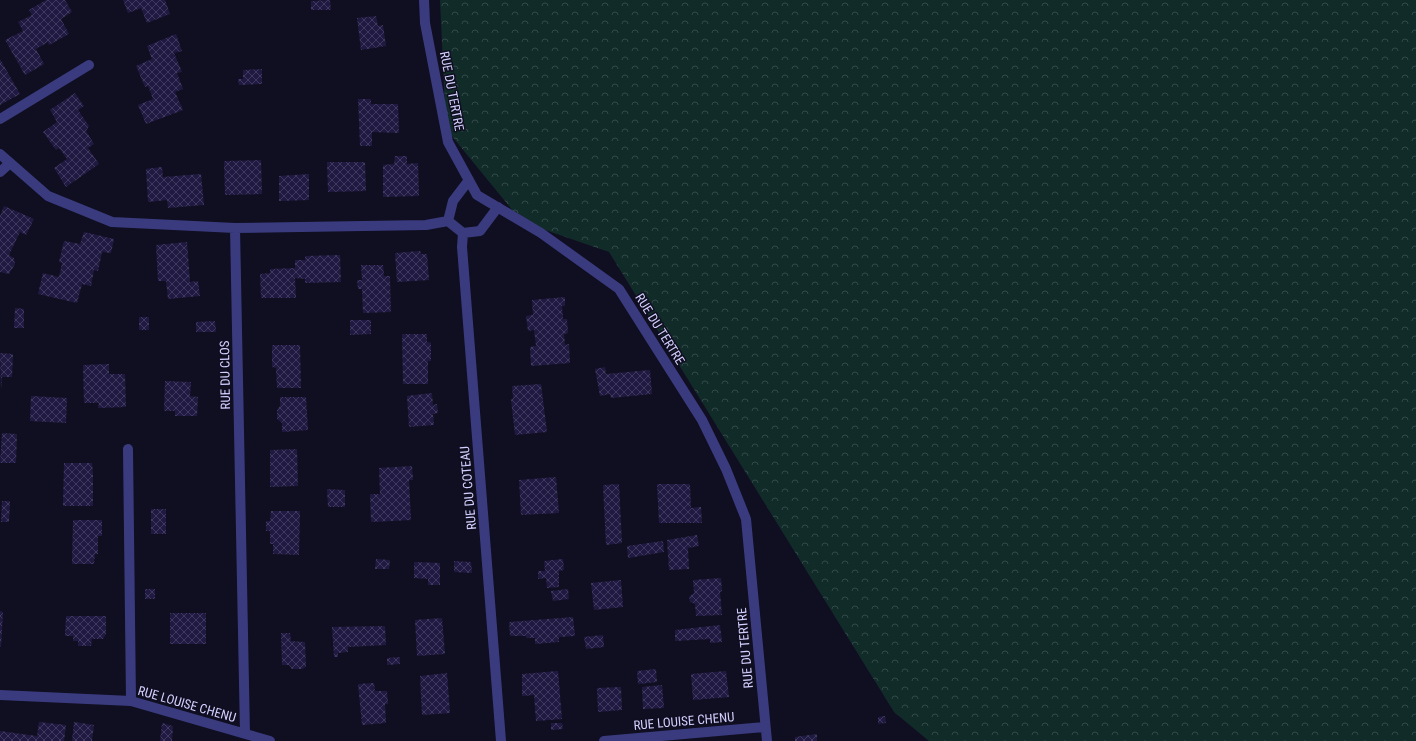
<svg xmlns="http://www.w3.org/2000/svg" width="1416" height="741" font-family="'Roboto Condensed',sans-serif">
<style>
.forest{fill:url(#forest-crowns)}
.building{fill:url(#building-cross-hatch)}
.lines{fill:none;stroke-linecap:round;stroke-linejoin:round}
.service{stroke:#3a3b7f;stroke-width:10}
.minor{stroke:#3a3b7f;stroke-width:10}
.labels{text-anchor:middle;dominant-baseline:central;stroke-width:3;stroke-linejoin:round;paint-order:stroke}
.street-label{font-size:13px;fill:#d2cffe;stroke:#100e21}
</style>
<defs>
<pattern id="forest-crowns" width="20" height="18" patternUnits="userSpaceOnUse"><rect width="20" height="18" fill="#112b29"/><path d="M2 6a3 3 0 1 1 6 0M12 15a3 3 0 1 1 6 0" fill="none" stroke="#334949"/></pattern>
<pattern id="building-cross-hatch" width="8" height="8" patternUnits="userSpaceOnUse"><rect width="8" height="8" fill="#201a42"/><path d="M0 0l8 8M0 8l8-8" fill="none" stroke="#403a5e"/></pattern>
</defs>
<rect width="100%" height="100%" fill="#100e21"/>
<path class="forest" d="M440 0H1416V741H929L894 712 609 252 522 222 446 129Z"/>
<path class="building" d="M46 0H65L72 12 61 19 69 34 49 45 48 42 36 49 44 64 25 75 5 40 23 31 18 22 32 15 29 10Z
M123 0H165L170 14 147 23 141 8 128 13Z
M330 0 331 10H311V1Z
M376 16 378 26 383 25 386 46 361 50 357 18Z
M176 34 182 51 174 53 182 72 177 73 183 89 175 92 183 110 146 124 138 105 153 99 148 86 145 87 136 66 152 59 147 46Z
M0 59 20 94 0 105Z
M262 69V84L239 85 238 79H243V70Z
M75 93 84 106 78 110 89 126 86 131 94 144 88 148 99 164 66 187 54 168 67 159 59 148 56 150 43 132 57 122 50 110Z
M358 99H371V104H398L399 133 372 132V146H360Z
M395 156H407V164L418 163 419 196 383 197V165L394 164Z
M261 160 262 194 225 195 224 161Z
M327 162H365L366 191 328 192Z
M162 167 163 177 201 174 204 205 168 208 167 200 148 202 146 169Z
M309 174V200L279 201V176Z
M4 206 34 219 26 235 20 232 9 255 14 258 15 264 9 274 0 272V216Z
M84 232 114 239 111 253 102 252 98 271 94 270 91 286 82 284 77 303 38 294 43 273 59 277 62 263 59 262 64 241 80 244Z
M187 242 190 282 198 281 200 296 168 299 166 281H158L156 245Z
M420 251 421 254H427L429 280 397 282 395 253Z
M340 255 341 282 305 283V279L295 278 296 298H261L260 274 270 273V269L295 268V260H305V256Z
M361 265H383L384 276H390L391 312 363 313 362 289H358L357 280H362Z
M565 297V306H562L563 319H567L568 333 564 334 565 345 569 344 570 363 531 366 530 347 536 346 534 330 528 331 526 316 533 315 532 300Z
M15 308 24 309V328H14Z
M139 317H149V330H139Z
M350 320H371V334L350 335Z
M215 321 216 332H196V322Z
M402 334H427V342L431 343V361H428V384H403Z
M272 345H300L301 388H277L276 368 272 367Z
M0 353 13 354 12 377H2L1 391Z
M109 364V374H125L126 407 98 408 99 403H84L83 365Z
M605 367 606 374 650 370 652 394 611 398 610 394 600 396 595 369Z
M165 381 191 382 190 396 198 397 197 416H175V411H164Z
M541 384 547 432 515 435 511 400 513 398 512 386Z
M432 393 433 405 437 404 438 413 433 414 434 425 409 427 407 396Z
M31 396 67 398 66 423 30 421Z
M280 397H306L308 430 282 432V423L277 419V410L280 406Z
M2 433 17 434 16 463H0Z
M297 449 298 486 270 487V450Z
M64 463H92L93 474V506H63Z
M412 466 413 480H409L411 520 371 522 370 494H380L379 468Z
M556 477 559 513 521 515 519 480Z
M619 484 622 543 606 545 603 485Z
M657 484H690L691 508 701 507 702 523H659Z
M327 489 345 490V507H328Z
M2 501H10L9 522H1Z
M151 509H166V534H151Z
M271 511H300L299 555 273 554V544H270V531H266V521H270Z
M73 520H102V536H98V554H95L94 564H72Z
M697 535 699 546 688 548 689 569 669 570 667 540Z
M663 541 664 552 628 558 627 546Z
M376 559 390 560 389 569H375Z
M563 559 564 570 559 571V587L547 588 546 578 538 579V571H545L544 561Z
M454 561 471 562 472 573 454 572Z
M414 562 440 563V585H428V579L414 578Z
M721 578 722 591 720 592 722 615 696 616 695 604 690 602 689 597 694 593 693 580Z
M621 580 623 607 594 610 591 583Z
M145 589H155V599H145Z
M568 589 569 599 553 601 551 591Z
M0 611 3 612 1 647H0Z
M170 613H206V644H170Z
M66 616H106V634L103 639H92L91 646H78V641H73V636H65Z
M573 617 575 636 559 637V642L535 644V638H526V636H510L509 622Z
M442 618 445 654 417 656 415 620Z
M720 625 722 642 710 643V639L675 641V630Z
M385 626 386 645 348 647V652L338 653V657H334L332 627Z
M281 633H290L291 641 305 642 306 667 302 669H292L289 665H282Z
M603 635 604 647 586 649 584 637Z
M400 657V664L387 665V658Z
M656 669 657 682 638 684 637 671Z
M558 671 562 719 536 721 534 695 522 696V674Z
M726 671 729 697 693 700 691 674Z
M447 673 450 713 422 715 420 676Z
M374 683 375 691H387L388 704H385L386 723 362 725 358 684Z
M662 685 664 708 643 709 642 687Z
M621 687 622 710 598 712 597 688Z
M885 716 886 723 878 724V717Z
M39 722 66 725 64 741H0V731L37 736Z
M74 722 94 725 92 741H72Z
M162 723 173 726 172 741H160Z
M551 723H562L563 729 551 730Z
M817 734V741H795V737Z"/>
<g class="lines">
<path class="service" d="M0 119 89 65
M0 172 10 163
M128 449 131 701"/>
<path class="minor" d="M424 0 425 23 448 142 477 195 541 233 619 289 702 420 726 469 746 519 767 741
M0 154 48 196 112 222 235 228 426 225 448 221
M469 180 453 201 448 221 463 233 480 231 498 207
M235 228 245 734
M463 233 462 247 501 741
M0 695 131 701 270 741
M604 741 765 727"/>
</g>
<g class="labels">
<g class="street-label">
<text transform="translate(452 91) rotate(79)">RUE DU TERTRE</text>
<text transform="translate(660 329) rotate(58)">RUE DU TERTRE</text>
<text transform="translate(225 375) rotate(-91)">RUE DU CLOS</text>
<text transform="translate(468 488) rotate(-95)">RUE DU COTEAU</text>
<text transform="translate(745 648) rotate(-95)">RUE DU TERTRE</text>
<text transform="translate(187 704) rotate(16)">RUE LOUISE CHENU</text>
<text transform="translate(684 721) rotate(-5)">RUE LOUISE CHENU</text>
</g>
</g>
</svg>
